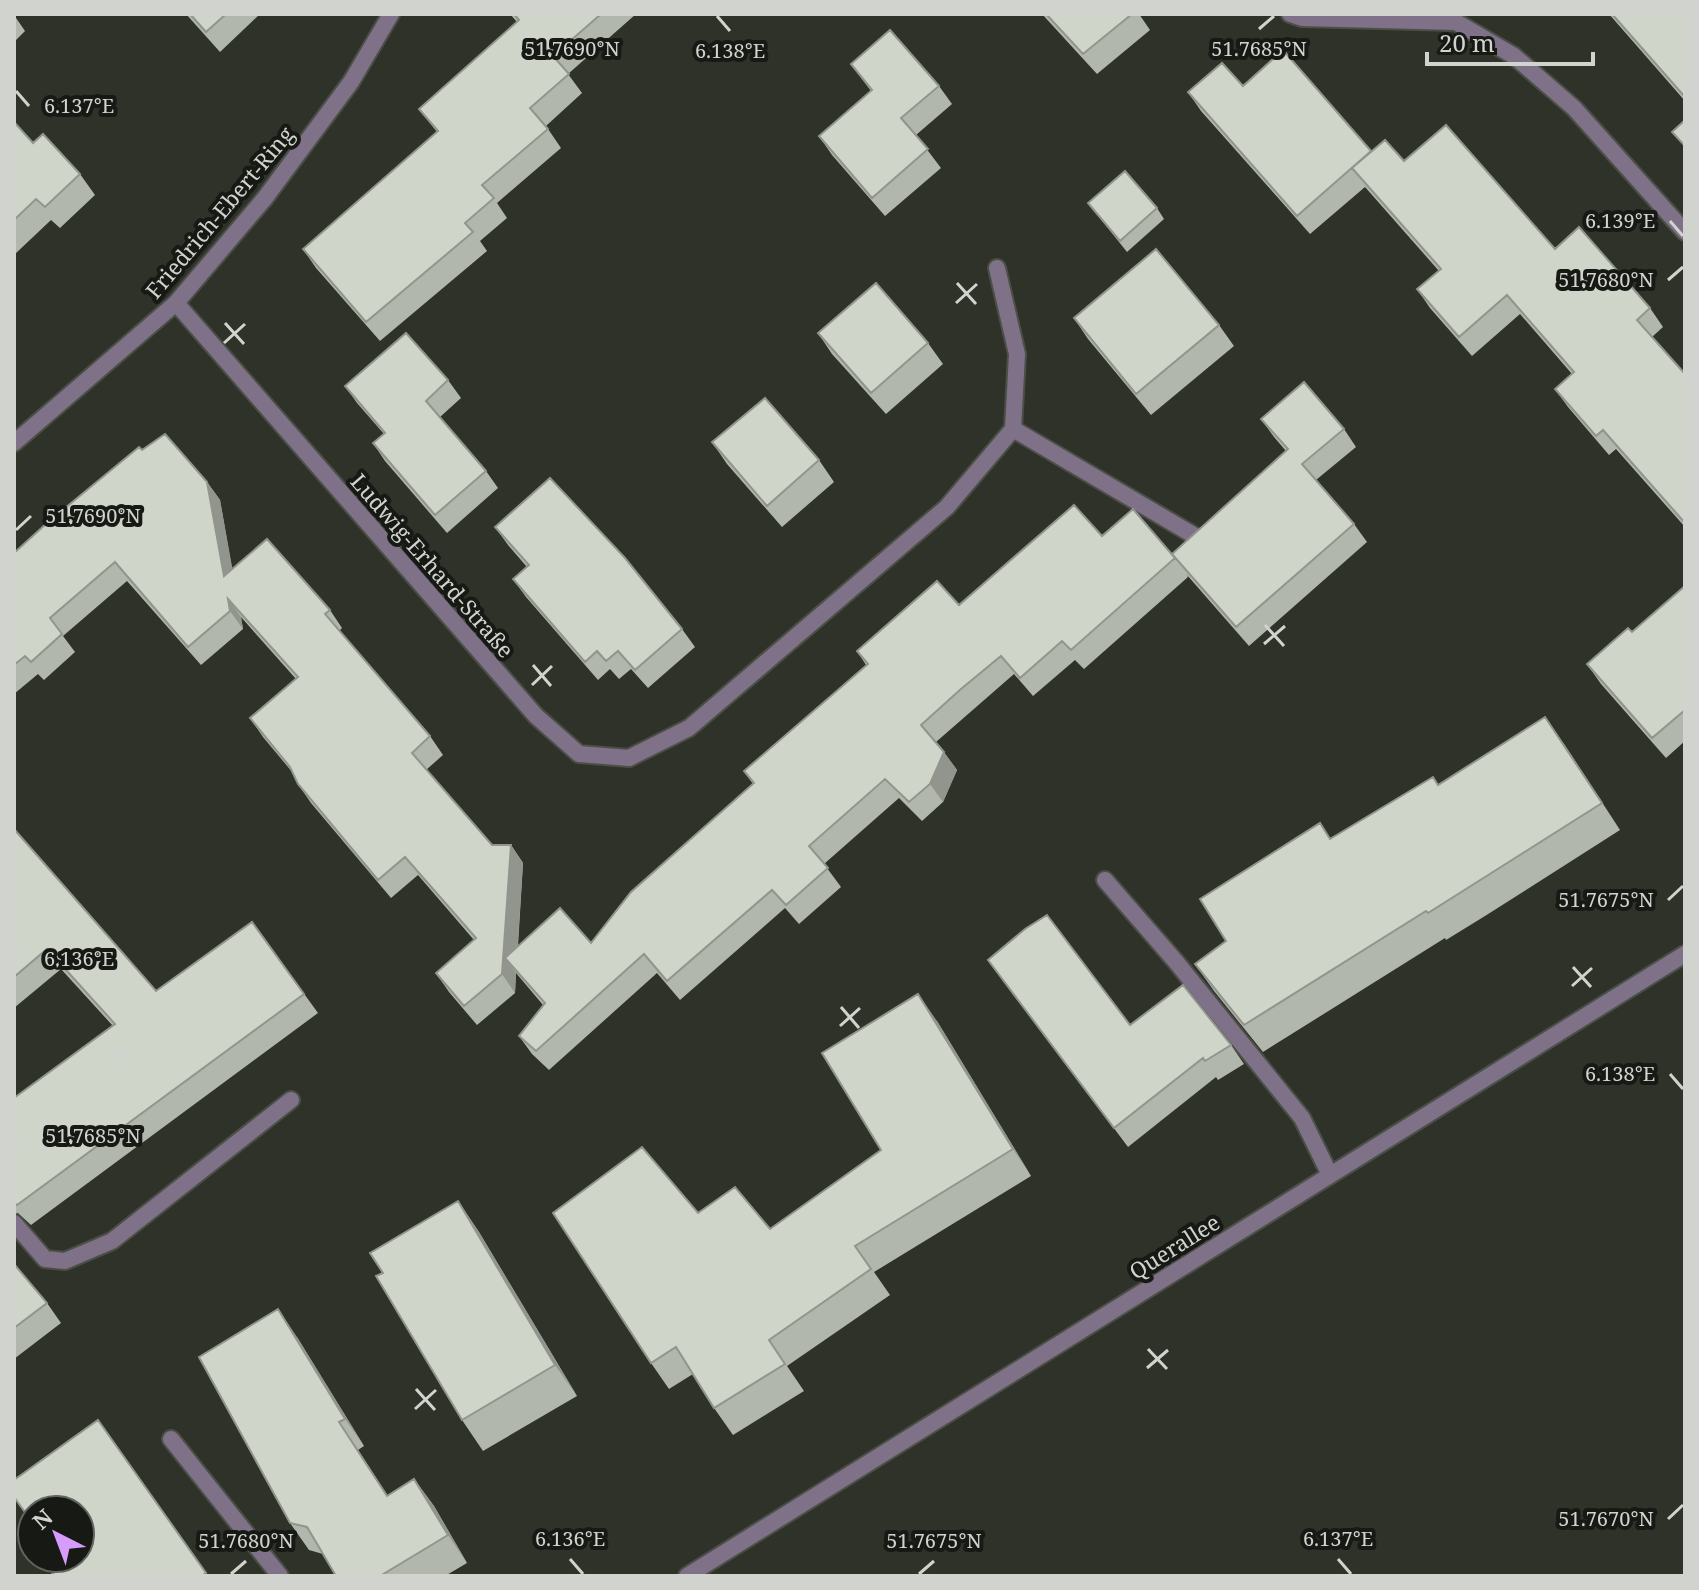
<svg xmlns="http://www.w3.org/2000/svg" width="1699" height="1590" font-family="'Noto Serif',serif">
<style>
.lines{fill:none;stroke-linecap:round;stroke-linejoin:round}
.service-casing{stroke:#4b4f47;stroke-width:20}
.minor-casing{stroke:#4b4f47;stroke-width:20}
.tertiary-casing{stroke:#4b4f47;stroke-width:20}
.service{stroke:#7f7187;stroke-width:16}
.minor{stroke:#7f7187;stroke-width:16}
.tertiary{stroke:#7f7187;stroke-width:16}
.wall{fill:#b2b7ad}
.shaded-wall{fill:#91958d}
.building{fill:#cfd5c9;stroke:#91958d;stroke-width:2}
.ticks{fill:none;stroke:#d1d4ce;stroke-width:3}
.labels{text-anchor:middle;dominant-baseline:central;stroke-width:8;stroke-linejoin:round;paint-order:stroke}
.street-label{font-size:22px;fill:#d1d4ce;stroke:#171915}
.ticks-label{font-size:20px;text-anchor:middle;fill:#d1d4ce;stroke:#171915;stroke-width:8;stroke-linejoin:round;paint-order:stroke}
</style>
<rect width="100%" height="100%" fill="#2e3229"/>
<g class="lines">
<g class="service-casing">
<path id="service" d="M1013 429 1195 536
M1105 880 1177 963 1302 1118 1330 1175
M14 1223 45 1259 65 1261 112 1241 291 1100
M171 1439 280 1576"/>
</g>
<g class="minor-casing">
<path id="minor" d="M1290 14 1302 18 1456 22 1514 56 1574 108 1685 232
M176 303 536 716 579 754 629 758 689 728 947 507 1013 429 1017 354 997 268
M14 443 176 303 265 198 351 82 391 14"/>
</g>
<g class="tertiary-casing">
<path id="tertiary" d="M687 1576 1685 954"/>
</g>
<use href="#service" class="service"/>
<use href="#minor" class="minor"/>
<use href="#tertiary" class="tertiary"/>
</g>
<path class="wall" d="M186 14H260L220 52Z
M510 14H636L568 74 582 93 546 126 561 148 497 203 507 218 480 241 487 251 380 341 316 268 303 249 437 132 419 109 517 22Z
M1042 14H1139L1150 30 1097 74Z
M1609 14H1685V101Z
M14 15 25 31 14 42Z
M851 64 939 86 952 104 916 135 941 168 885 216 832 155 819 136 871 91Z
M1243 86 1371 152 1404 161 1555 249 1650 308 1663 327 1652 337 1685 374V527L1616 449 1609 455 1568 407 1555 389 1572 374 1520 314 1472 356 1430 308 1417 289 1439 271 1365 187 1310 234 1201 111 1188 92Z
M14 122 33 143 80 174 95 195 60 228 51 220 14 255Z
M1088 203 1157 208 1164 219 1127 252Z
M1074 318 1219 325 1234 346 1151 415 1088 339Z
M818 333 928 343 943 364 886 414 832 354Z
M448 380 461 398 440 417 486 471 498 488 447 533 385 461 373 443 384 434 357 403 345 386Z
M1261 419 1344 429 1356 447 1316 480 1354 524 1367 542 1249 646 1187 575 1188 577 1084 669 1075 660 1033 696 1014 674 936 742 957 770 943 802 922 821 899 798 824 864 841 887 799 924 785 908 680 1000 657 973 549 1070 532 1054 519 1036 543 1005 516 973 515 993 477 1025 449 992 436 973 474 940 418 875 391 898 311 803 298 784 293 773 263 737 250 718 296 679 241 617 243 629 201 665 127 581 63 636 75 652 44 680 38 674 14 694V553L142 450 207 482 220 500 232 569 330 610 342 628 339 631 430 736 443 755 426 770 492 845H511L523 863 518 946 591 943 753 784 744 771 866 665 857 651 959 605 1102 536 1172 555 1286 451 1274 437Z
M712 442 819 460 834 482 782 527 727 464Z
M495 527 682 629 695 647 648 688 631 669 619 679 610 669 598 680 526 597 513 579 527 567 508 545Z
M1685 586V741L1666 758 1601 684 1587 664 1632 632Z
M1564 744 1620 830 1485 916 1446 940 1445 938 1263 1052 1214 991 1195 964 1226 941 1330 838 1438 785Z
M14 829 156 991 252 922 318 1013 31 1225 18 1213 14 1214V1098L113 1026 61 969 14 1008Z
M988 960 1130 1025 1231 1045 1244 1064 1218 1080 1216 1077 1128 1147Z
M937 1021 1031 1176 874 1272 890 1295 787 1366 804 1391 733 1435 714 1408 693 1374 669 1389 651 1363 698 1213 770 1229 881 1150Z
M458 1201 479 1232 577 1396 483 1451 462 1420 383 1273Z
M14 1264 47 1303 61 1323 14 1359Z
M297 1337 364 1446 358 1450 388 1496 414 1479 434 1506 467 1563 445 1576H336L323 1554 309 1550 290 1523Z"/>
<path class="shaded-wall" d="M207 482 220 500 237 594 224 576Z
M228 599 241 617 243 629 230 611Z
M1545 717 1564 744 1620 830 1602 803Z
M944 752 957 770 943 802 930 784Z
M511 845 523 863 516 970 505 958 516 973 515 993 502 974Z
M918 994 937 1021 1031 1176 1013 1149Z
M458 1201 479 1232 577 1396 555 1365Z
M278 1309 297 1337 364 1446 345 1419Z
M339 1422 358 1450 406 1524 387 1496Z
M414 1479 434 1506 467 1563 448 1535Z"/>
<path class="building" d="M190 14H226L206 32Z
M514 14H601L553 56 569 74 530 108 548 129 482 185 494 198 465 223 473 232 366 322 303 249 438 131 419 109 519 20Z
M1046 14H1132L1083 54Z
M1612 14H1685V97Z
M890 30 939 86 901 118 928 149 872 198 819 136 872 90 851 64Z
M1283 50 1371 151 1297 216 1188 92 1222 63 1243 86Z
M1685 120V146L1672 132Z
M14 122 33 143 43 134 80 174 45 207 36 199 14 220Z
M1446 125 1555 249 1579 227 1650 308 1637 320 1685 374V523L1603 430 1596 436 1555 389 1574 372 1507 295 1459 337 1417 289 1441 269 1352 168 1385 140 1404 161Z
M1125 171 1157 208 1120 241 1088 203Z
M1156 249 1219 325 1136 394 1074 318Z
M876 283 928 343 871 393 818 333Z
M406 333 448 380 426 401 486 471 435 515 373 443 385 433 345 386Z
M1304 382 1344 429 1302 464 1354 524 1236 627 1172 554 1288 449 1261 419Z
M765 398 819 460 767 506 712 442Z
M165 434 207 482 224 576 267 539 330 610 325 614 430 736 412 753 492 845H511L502 974 464 1006 436 973 476 938 405 857 378 880 298 784 290 767 250 718 298 677 228 599 230 611 188 647 115 562 50 618 62 634 31 662 25 656 14 665V553L47 523 139 447 142 450Z
M550 478 625 558 682 629 635 670 618 651 606 661 597 651 585 662 513 579 529 565 495 527Z
M1074 505 1102 536 1133 509 1175 558 1071 650 1062 641 1020 678 1001 656 961 689 921 725 944 752 930 784 909 802 885 779 809 846 828 868 786 905 772 890 667 981 644 954 536 1051 519 1036 545 1003 505 958 560 908 591 943 631 892 754 783 744 771 868 664 857 651 937 581 959 605Z
M1685 586V710L1652 738 1587 664 1628 628 1632 632Z
M1545 717 1602 803 1466 889 1428 913 1426 911 1244 1025 1195 964 1226 941 1200 899 1320 823 1330 839 1433 777 1438 785Z
M14 829 156 991 252 922 304 994 17 1205 14 1203V1098L115 1024 47 949 14 977Z
M1047 915 1130 1025 1183 985 1231 1045 1205 1061 1203 1058 1114 1128 988 960 1025 929Z
M918 994 1013 1149 855 1246 871 1269 769 1340 785 1364 714 1408 676 1347 651 1363 553 1213 642 1147 698 1213 735 1187 770 1229 881 1150 822 1053Z
M458 1201 555 1365 462 1420 376 1276 383 1273 370 1253Z
M14 1264 47 1303 14 1328Z
M278 1309 345 1419 339 1422 387 1496 414 1479 448 1535 380 1576H336L307 1527 290 1523 199 1357Z
M98 1420 206 1573 201 1576H50L62 1565 57 1558H80V1510H32V1522L14 1497V1480Z"/>
<path class="ticks" d="M717 16 730 31M572 29 587 16M1259 29 1274 16M16 91 29 106M1670 221 1683 236M1668 280 1683 267M957 283 976 304M956 303 977 284M225 323 244 344M224 343 245 324M16 530 31 516M1265 625 1284 646M1264 644 1285 626M533 665 551 686M532 685 552 666M1668 900 1683 886M16 944 29 959M1573 967 1591 987M1572 986 1592 968M841 1007 859 1028M840 1026 860 1008M108 1047 127 1068M107 1067 128 1048M1670 1074 1683 1089M16 1149 31 1136M1148 1349 1167 1369M1147 1368 1168 1350M416 1389 435 1410M415 1409 436 1390M1668 1519 1683 1505M570 1559 583 1574M1338 1559 1351 1574M231 1574 246 1561M919 1574 934 1561"/>
<g class="labels">
<g class="street-label">
<text transform="translate(219 212) rotate(-50)">Friedrich-Ebert-Ring</text>
<text transform="translate(433 565) rotate(49)">Ludwig-Erhard-Straße</text>
<text transform="translate(1174 1246) rotate(-32)">Querallee</text>
</g>
</g>
<g class="ticks-label">
<text x="1259" y="56">51.7685°N</text>
<text x="572" y="56">51.7690°N</text>
<text x="730" y="58">6.138°E</text>
<text x="79" y="113">6.137°E</text>
<text x="1620" y="228">6.139°E</text>
<text x="1606" y="287">51.7680°N</text>
<text x="93" y="523">51.7690°N</text>
<text x="1606" y="907">51.7675°N</text>
<text x="79" y="966">6.136°E</text>
<text x="1620" y="1081">6.138°E</text>
<text x="93" y="1143">51.7685°N</text>
<text x="1606" y="1526">51.7670°N</text>
<text x="570" y="1546">6.136°E</text>
<text x="1338" y="1546">6.137°E</text>
<text x="246" y="1548">51.7680°N</text>
<text x="934" y="1548">51.7675°N</text>
</g>
<rect width="1699" height="1590" fill="none" stroke="#d1d4ce" stroke-width="32"/>
<g transform="translate(56 1534) rotate(318)"><circle r="38" fill="#171915" stroke="#61645f" stroke-width="2"/>
<path d="M0-6L14 30L0 20L-14 30Z" fill="#d79bf9"/>
<text y="-12" font-size="22" font-weight="bold" text-anchor="middle" fill="#d1d4ce">N</text>
</g>
<path d="M1427 52v12h166v-12" fill="none" stroke="#d1d4ce" stroke-width="4"/>
<text x="1439" y="52" font-size="24" fill="#d1d4ce" stroke="#171915" stroke-width="6" paint-order="stroke">20 m</text>
</svg>
